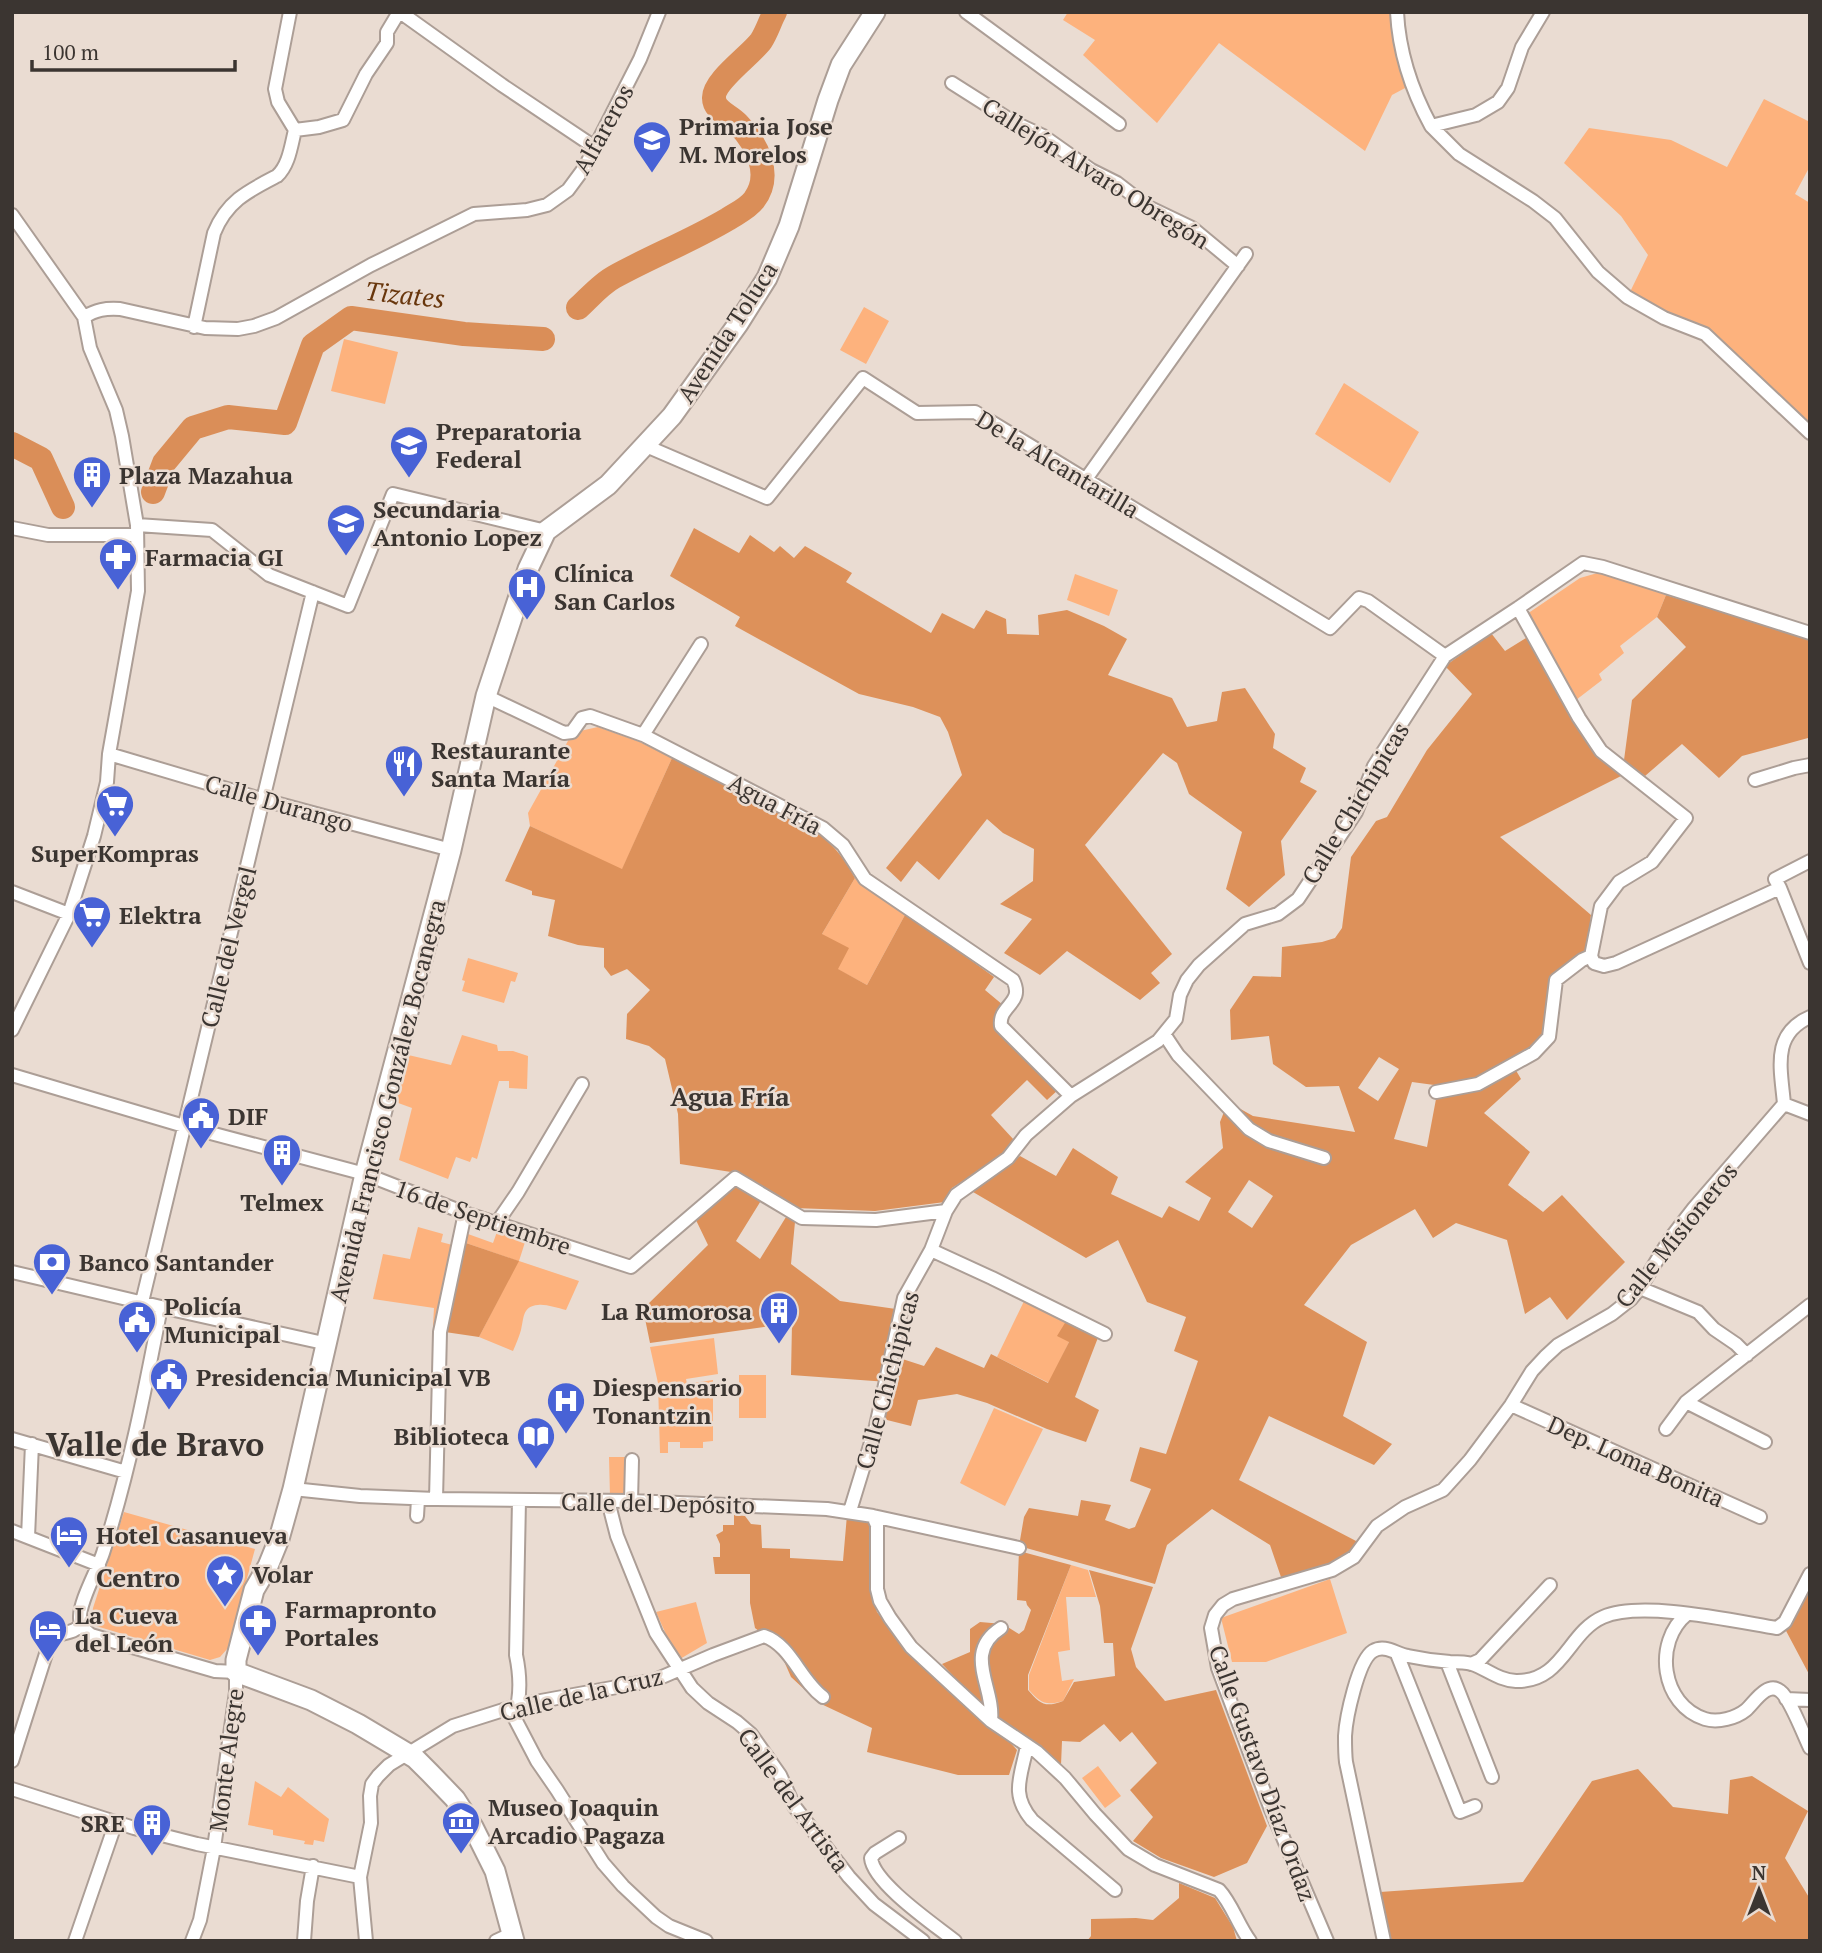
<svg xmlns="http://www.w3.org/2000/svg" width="1822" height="1953" font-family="'PT Serif',serif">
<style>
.green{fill:#fdb27d}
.forest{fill:#dd915a;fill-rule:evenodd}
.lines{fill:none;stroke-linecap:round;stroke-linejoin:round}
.river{stroke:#da8e58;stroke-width:24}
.street-casing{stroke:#ac9e96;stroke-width:16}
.secondary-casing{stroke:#ac9e96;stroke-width:23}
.street{stroke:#fff;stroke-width:12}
.secondary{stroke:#fff;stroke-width:19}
.labels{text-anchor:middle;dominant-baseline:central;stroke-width:5;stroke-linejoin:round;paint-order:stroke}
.poi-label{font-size:24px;font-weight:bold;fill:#3b3531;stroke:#eadcd2;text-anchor:start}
.street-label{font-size:24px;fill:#3b3531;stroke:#eadcd2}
.water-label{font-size:26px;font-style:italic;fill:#68360c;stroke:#eadcd2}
.neighbourhood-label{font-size:26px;font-weight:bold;fill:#3b3531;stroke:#eadcd2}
.district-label{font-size:32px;font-weight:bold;fill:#3b3531;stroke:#eadcd2}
</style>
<rect width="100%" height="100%" fill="#eadcd2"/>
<path class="green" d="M1068 12H1391L1407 87 1392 95 1365 151 1219 43 1157 123 1083 55 1095 40 1063 20Z
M1764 99 1810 122V166L1795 194 1810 203V428L1707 331 1666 315 1629 294 1648 255 1621 216 1564 163 1589 128 1671 140 1727 167Z
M864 307 889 321 866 364 840 350Z
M344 339 398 352 385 404 331 391Z
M1344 383 1419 432 1390 483 1315 434Z
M1601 572 1666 595 1657 617 1620 646 1624 653 1599 674 1602 680 1576 700 1527 614 1580 578Z
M1075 574 1118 590 1109 616 1067 600Z
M598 727 640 742 672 758 622 870 530 826 528 813 569 739 580 731Z
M855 878 906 913 867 985 837 969 822 934Z
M468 958 518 973 515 982 511 981 504 1003 462 991 465 981 462 980Z
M462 1035 497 1045 498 1051H513L528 1056 527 1089 509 1088V1081H499L477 1159 472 1157 470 1162 456 1157 448 1179 399 1160 412 1108 390 1100 404 1054 451 1065Z
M418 1227 443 1234 441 1242 460 1247 444 1326H433L434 1308 373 1299 383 1254 410 1259Z
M498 1229 527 1236 519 1261 579 1281 566 1310C557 1308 546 1304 538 1305 522 1306 524 1319 521 1330 519 1337 516 1344 513 1351L479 1337 518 1261 466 1243 468 1234 493 1243Z
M1026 1297 1068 1318 1069 1342 1049 1383 997 1357Z
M714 1338 718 1374 686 1379 687 1384 713 1380V1441L703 1442V1448H680V1442H668V1453H660L658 1383 650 1347Z
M739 1375H766V1418H739Z
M994 1408 1043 1429 1005 1506 960 1483Z
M609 1457H628V1495L610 1496Z
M124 1512 255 1549 228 1648 220 1657 210 1660 96 1626C92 1620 92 1615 93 1608Z
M1071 1565 1088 1570 1096 1597H1066L1070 1650 1058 1652 1062 1681 1074 1679 1063 1701C1045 1706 1041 1703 1029 1690V1675Z
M1330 1579 1347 1633 1266 1662H1232L1221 1618Z
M696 1602 707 1643 680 1659 673 1650 656 1612Z
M1098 1766 1121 1796 1105 1808 1082 1778Z
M255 1781 281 1797 288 1787 329 1819 324 1842 314 1840 313 1845 304 1844 305 1841 273 1835V1830L248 1825Z"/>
<path class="forest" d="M694 528 739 553 750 535 774 552 780 546 794 558 805 546 852 573 846 582 931 633 942 613 974 629 986 610 1006 619 1007 634 1039 635 1038 615 1067 610 1104 626 1127 639 1108 675 1172 698 1187 727 1217 721 1222 692 1245 688 1275 734 1273 748 1306 768 1300 782 1317 791 1281 841 1285 875 1249 907 1226 889 1242 832 1189 794 1177 763 1163 753 1085 845 1172 954 1151 973 1160 983 1140 1000 1067 951 1040 975 1004 953 1032 919 1000 904 1033 881 1034 849 1003 833 987 819 939 880 917 861 901 882 886 868 962 775 948 732 940 717 913 707 859 694 735 626 740 617 670 576Z
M1666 595 1810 639V744L1808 738 1742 756 1719 778 1682 744 1645 776 1624 760 1632 700 1686 647 1657 617Z
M1491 633 1505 651 1531 635 1578 719 1600 752 1627 773 1500 837 1591 915 1587 953 1555 979 1547 1036 1528 1054 1477 1083 1449 1087 1412 1082 1394 1139 1427 1147 1436 1099 1450 1092 1477 1086 1514 1067 1521 1079 1484 1113 1530 1152 1508 1185 1543 1212 1562 1195 1625 1262 1567 1320 1550 1297 1525 1314 1507 1240 1456 1223 1433 1238 1415 1209 1351 1245 1304 1305 1367 1342 1343 1416 1392 1444 1374 1465 1269 1416 1239 1480 1358 1542C1341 1567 1310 1573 1282 1580L1270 1545 1212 1509 1167 1545 1155 1584 1019 1546 1024 1517 1029 1508 1078 1516 1081 1500 1111 1505 1105 1520 1129 1529 1135 1527 1151 1489 1130 1481 1140 1447 1166 1454 1198 1361 1174 1351 1186 1317 1147 1302 1118 1240 1086 1258 973 1192 1020 1156 1056 1176 1073 1148 1118 1177 1111 1194 1162 1218 1169 1206 1199 1221 1211 1198 1185 1182 1223 1148 1220 1122 1228 1102 1253 1116 1355 1132 1339 1086 1306 1087 1273 1064 1269 1036 1231 1040 1230 1010 1253 976 1281 977 1282 947 1322 942 1335 938 1342 928 1351 857 1376 821 1387 817 1427 750 1472 694 1445 666ZM1379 1057 1399 1069 1378 1101 1358 1088ZM1249 1180 1273 1196 1252 1228 1228 1212Z
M672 758 819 834C836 847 845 860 855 878L822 934 849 948 838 969 867 985 906 913 994 977 985 990 1003 1005 997 1011 995 1025 1059 1089 1047 1100 1027 1080 991 1115 1014 1140 1005 1152 982 1169 952 1188 945 1202 875 1211 795 1208 731 1172 680 1164 678 1114 665 1059 649 1046 626 1039 627 1014 650 990 627 969 611 976 604 967V948L578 945 548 936 555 900 532 895V891L505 881 530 826 622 869Z
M734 1182 762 1199 736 1241 760 1259 786 1217 795 1222 791 1264 840 1301 896 1309 887 1354 924 1366 936 1347 984 1368 991 1354 1048 1383 1069 1342 1057 1336 1068 1318 1099 1335 1075 1397 1099 1410 1086 1442 1047 1429 987 1403 957 1394 918 1400 911 1426 883 1419 888 1382 791 1375 792 1323 650 1343 643 1309 708 1245 694 1216Z
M466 1243 519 1261 479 1337 445 1332Z
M734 1515 745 1516 751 1524 761 1525 762 1548 790 1549V1558L843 1561 847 1515 869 1521 871 1590 877 1612 908 1651 1008 1740 1017 1750 1009 1775H958L867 1752 872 1728 819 1703 791 1677 784 1661 769 1639 755 1628 750 1603V1574H715L713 1557H720V1544L716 1535 723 1531V1525H734Z
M1019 1551 1071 1565 1028 1675V1690C1040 1704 1045 1708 1063 1701L1074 1682 1115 1676 1113 1643H1104L1100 1606 1089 1570 1153 1587 1131 1649 1136 1667 1165 1701 1216 1690 1267 1826 1247 1863 1214 1877 1161 1858 1133 1841 1153 1817 1130 1790 1157 1763 1132 1732 1120 1742 1104 1724 1080 1742 1062 1741 1061 1765 987 1712 942 1664 970 1652V1629L980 1622 1003 1624 1019 1634 1024 1630 1031 1610 1027 1605 1026 1601 1017 1600Z
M1810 1581V1676L1784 1627Z
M1638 1769 1673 1807 1728 1814 1730 1780 1752 1776 1808 1811 1785 1858 1810 1899V1941H1390L1380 1892 1523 1882 1592 1781Z
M1179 1883 1215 1898 1233 1927 1237 1941H1087L1091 1936V1919L1136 1918 1153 1920 1179 1898Z"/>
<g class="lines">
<path class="river" d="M578 308C589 298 601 284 614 277 652 256 691 241 728 219 737 213 747 209 754 200 773 175 757 144 738 124 730 115 714 111 714 98 713 81 751 55 761 41 767 32 770 21 775 12
M12 444 41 459 63 507
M153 492 164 463 193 428 228 417 285 423 313 345 351 318 464 334 543 339"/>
<g class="street-casing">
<path id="street" d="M400 12 502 85 596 148
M966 12 1119 124
M1397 12C1399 53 1412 91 1431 126L1476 115 1498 102 1508 88 1522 47 1543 12
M952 83 1015 123 1043 136 1091 170 1117 183 1148 207 1192 228 1238 266
M1431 126 1459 154 1533 201 1555 218 1598 272 1627 297 1664 318 1705 334 1810 433
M295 130 319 127 343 120 366 74 387 43V32L399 12
M12 215 84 317 90 348 116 410 122 436 137 525 138 591 109 754 107 782 94 836 69 914 12 1030
M84 317C96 310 105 308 120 309L205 328 238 329 254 326 276 318 371 265 474 214 527 210 547 205 568 190 585 167 640 59 659 12
M194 327 214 233C227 201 248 191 277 176 289 165 291 146 295 130L278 102 275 89 290 12
M646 446 767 498 863 378 917 413 975 412 1330 628 1359 598 1368 601 1445 656
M1086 479 1246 254
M137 525 212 530 269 575 348 606 393 494 546 531
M12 528 48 535H137
M1518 608 1579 718 1601 751 1686 818 1652 862 1619 882 1601 906 1591 956
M486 696 564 733 572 732 582 718 590 716 643 735 823 828 843 845 865 879 1013 980C1025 1004 998 1005 1001 1026L1071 1096
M643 735 701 644
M109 754 264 800 451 850
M1755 780 1794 768 1810 765
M1780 888 1810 963
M12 892 69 914
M1591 956 1594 963 1604 966 1616 963 1780 888 1775 879 1810 861
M1164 1034 1178 1055 1249 1129 1269 1141 1324 1158
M12 1075 184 1126 365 1174 465 1213 631 1267 735 1178 802 1218 876 1220 946 1211
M1436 1092 1478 1084 1534 1053 1549 1037 1556 980 1582 960 1591 956
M1784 1104 1810 1114
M496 1224 518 1192 582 1084
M931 1250 992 1278 1105 1334
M12 1272 161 1307 328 1344
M1640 1288 1698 1312 1714 1329 1736 1344 1747 1355
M142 1302 313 592
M161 1307C145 1390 129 1473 103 1553 98 1569 79 1602 80 1618 80 1626 85 1630 91 1635L215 1671 236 1672V1692L214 1848 200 1920 192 1941
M1686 1402 1765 1442
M1511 1405 1760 1517
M1666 1429 1686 1402 1810 1305
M12 1439 126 1472
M293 1489 360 1496 436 1499 631 1501 827 1509 873 1516 1019 1548
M436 1499 440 1332 465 1213
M519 1500 516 1655C520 1674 521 1698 514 1717L537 1761 557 1790 603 1863 623 1886 656 1917 669 1926 706 1941
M608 1501 617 1536 656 1633 692 1688 708 1703 737 1722 751 1734 780 1775 794 1806 849 1877 874 1904 923 1941
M631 1501 632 1460
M850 1511 876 1426 904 1298 931 1250 946 1211 956 1195 1008 1158 1026 1135 1071 1096 1158 1041 1176 1019 1180 995 1187 980 1199 965 1245 924 1278 914 1298 899 1356 812 1374 766 1445 656 1518 608 1583 563 1603 567 1810 633
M417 1516 418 1499
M873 1516 877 1525V1589L880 1601 890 1618 911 1647 991 1721 1037 1752 1065 1778 1095 1814 1128 1849 1155 1865 1219 1890C1232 1904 1238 1925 1250 1941
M12 1531 99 1565
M28 1537 32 1444
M1687 1614C1653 1642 1661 1705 1705 1719 1718 1723 1736 1718 1746 1710 1754 1703 1767 1681 1780 1691 1790 1698 1804 1736 1810 1748
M1397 1654 1460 1812 1475 1806
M1447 1662 1492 1777
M1471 1664 1480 1660 1550 1585
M1786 1699 1810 1700
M991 1721C995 1687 962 1653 1001 1628
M1027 1746C1021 1777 1010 1794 1032 1820L1115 1890
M12 1761 51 1638C62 1631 72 1635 81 1625
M12 1789 134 1828 197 1844 360 1877
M899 1838 875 1853 871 1858C873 1883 935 1925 955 1941
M75 1941 116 1822
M304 1941 307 1901 313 1866
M366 1941 360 1877 371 1823 370 1796 372 1784 378 1776 389 1765 453 1726 519 1705 655 1680 713 1655 764 1636C791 1645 800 1680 823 1697
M496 1941 511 1934
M1327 1941 1270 1807 1218 1668 1211 1628 1215 1615 1223 1605 1233 1599 1332 1570 1354 1557 1377 1526 1405 1507 1443 1490 1470 1460 1511 1405 1532 1371 1545 1357 1558 1345 1612 1314 1631 1299 1640 1288 1670 1239 1694 1208 1784 1104C1781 1069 1771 1034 1810 1017
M1384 1941 1346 1762C1345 1754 1345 1744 1345 1736 1346 1718 1358 1660 1373 1651 1385 1644 1396 1654 1408 1656 1422 1659 1437 1661 1450 1662 1457 1662 1465 1662 1472 1664 1487 1669 1498 1680 1516 1681 1563 1682 1568 1632 1603 1617 1641 1600 1734 1621 1777 1628L1785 1622 1810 1574"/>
</g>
<g class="secondary-casing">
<path id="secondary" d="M514 1941 495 1871 473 1827 455 1799 430 1773 415 1758 358 1724 311 1700 236 1672V1660L254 1590 268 1566 279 1539 293 1489 365 1174 451 850 486 696 528 569 546 531 608 485 672 416 738 324 767 278 789 226 828 100 841 65 875 12"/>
</g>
<use href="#street" class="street"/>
<use href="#secondary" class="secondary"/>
</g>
<defs>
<g id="school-pin" transform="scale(2.0125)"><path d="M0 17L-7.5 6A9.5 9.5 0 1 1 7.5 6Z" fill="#4862d6" stroke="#eadcd2"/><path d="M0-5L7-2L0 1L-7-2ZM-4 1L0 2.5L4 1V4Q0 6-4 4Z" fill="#fff"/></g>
<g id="building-pin" transform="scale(2.0125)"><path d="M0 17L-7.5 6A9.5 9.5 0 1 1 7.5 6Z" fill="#4862d6" stroke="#eadcd2"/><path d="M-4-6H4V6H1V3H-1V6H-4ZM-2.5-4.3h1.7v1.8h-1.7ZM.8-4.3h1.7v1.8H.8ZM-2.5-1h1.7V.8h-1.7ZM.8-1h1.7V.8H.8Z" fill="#fff"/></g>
<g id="pharmacy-pin" transform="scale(2.0125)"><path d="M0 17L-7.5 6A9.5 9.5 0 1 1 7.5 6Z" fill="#4862d6" stroke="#eadcd2"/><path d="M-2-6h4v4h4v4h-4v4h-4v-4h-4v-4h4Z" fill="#fff"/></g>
<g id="hospital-pin" transform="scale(2.0125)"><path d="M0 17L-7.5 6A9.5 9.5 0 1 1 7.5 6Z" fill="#4862d6" stroke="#eadcd2"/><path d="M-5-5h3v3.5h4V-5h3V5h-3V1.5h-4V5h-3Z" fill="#fff"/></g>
<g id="restaurant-pin" transform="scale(2.0125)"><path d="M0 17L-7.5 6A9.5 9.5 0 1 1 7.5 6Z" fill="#4862d6" stroke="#eadcd2"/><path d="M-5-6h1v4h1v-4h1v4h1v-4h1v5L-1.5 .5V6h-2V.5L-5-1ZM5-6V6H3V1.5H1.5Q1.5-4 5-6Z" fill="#fff"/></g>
<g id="supermarket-pin" transform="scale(2.0125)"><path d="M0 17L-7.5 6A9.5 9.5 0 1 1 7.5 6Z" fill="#4862d6" stroke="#eadcd2"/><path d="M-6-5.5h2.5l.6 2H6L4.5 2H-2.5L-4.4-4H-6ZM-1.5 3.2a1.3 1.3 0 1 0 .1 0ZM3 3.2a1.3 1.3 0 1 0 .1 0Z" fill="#fff"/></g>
<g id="civic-pin" transform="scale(2.0125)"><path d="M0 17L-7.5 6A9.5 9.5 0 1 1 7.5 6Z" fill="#4862d6" stroke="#eadcd2"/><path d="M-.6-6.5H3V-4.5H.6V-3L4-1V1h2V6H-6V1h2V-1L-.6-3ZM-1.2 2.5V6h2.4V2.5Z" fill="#fff"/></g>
<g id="bank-pin" transform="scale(2.0125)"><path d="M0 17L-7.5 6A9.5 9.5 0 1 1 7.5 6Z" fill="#4862d6" stroke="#eadcd2"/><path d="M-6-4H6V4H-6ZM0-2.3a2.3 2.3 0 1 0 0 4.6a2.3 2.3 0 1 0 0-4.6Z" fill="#fff"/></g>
<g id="library-pin" transform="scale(2.0125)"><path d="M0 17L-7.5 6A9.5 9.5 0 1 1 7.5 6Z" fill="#4862d6" stroke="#eadcd2"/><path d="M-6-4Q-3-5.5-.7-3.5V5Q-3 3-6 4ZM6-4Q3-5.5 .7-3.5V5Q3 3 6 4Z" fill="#fff"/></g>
<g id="hotel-pin" transform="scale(2.0125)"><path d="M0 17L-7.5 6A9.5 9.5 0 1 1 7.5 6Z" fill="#4862d6" stroke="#eadcd2"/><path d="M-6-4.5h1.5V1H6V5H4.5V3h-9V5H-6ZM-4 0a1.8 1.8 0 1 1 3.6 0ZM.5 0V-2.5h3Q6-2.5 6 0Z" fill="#fff"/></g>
<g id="sight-pin" transform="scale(2.0125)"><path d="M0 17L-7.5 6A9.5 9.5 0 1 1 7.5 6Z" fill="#4862d6" stroke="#eadcd2"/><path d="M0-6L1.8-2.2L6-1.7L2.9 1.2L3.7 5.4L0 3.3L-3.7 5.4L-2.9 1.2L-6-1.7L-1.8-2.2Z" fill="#fff"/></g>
<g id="museum-pin" transform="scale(2.0125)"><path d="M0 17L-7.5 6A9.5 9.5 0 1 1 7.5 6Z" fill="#4862d6" stroke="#eadcd2"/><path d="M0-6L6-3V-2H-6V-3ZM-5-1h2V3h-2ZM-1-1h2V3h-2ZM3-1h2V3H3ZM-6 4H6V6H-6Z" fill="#fff"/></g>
</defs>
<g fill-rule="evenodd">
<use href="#school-pin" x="652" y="140"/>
<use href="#school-pin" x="409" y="445"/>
<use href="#building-pin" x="92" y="475"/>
<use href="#school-pin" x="346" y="523"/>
<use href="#pharmacy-pin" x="118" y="557"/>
<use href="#hospital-pin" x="527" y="587"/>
<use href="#restaurant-pin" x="404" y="764"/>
<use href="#supermarket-pin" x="115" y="804"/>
<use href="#supermarket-pin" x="92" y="915"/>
<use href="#civic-pin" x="201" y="1116"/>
<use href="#building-pin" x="282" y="1153"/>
<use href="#bank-pin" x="52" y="1262"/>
<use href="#building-pin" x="779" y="1311"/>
<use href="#civic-pin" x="137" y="1320"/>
<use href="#civic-pin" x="169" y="1377"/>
<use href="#hospital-pin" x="566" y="1401"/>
<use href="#library-pin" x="536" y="1436"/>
<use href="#hotel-pin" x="69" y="1535"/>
<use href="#sight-pin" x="225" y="1574"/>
<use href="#pharmacy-pin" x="258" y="1623"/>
<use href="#hotel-pin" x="48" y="1629"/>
<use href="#museum-pin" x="461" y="1821"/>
<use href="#building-pin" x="152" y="1823"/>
</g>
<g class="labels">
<g class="poi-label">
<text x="679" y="126">Primaria Jose<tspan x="679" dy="28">M. Morelos</tspan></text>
<text x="436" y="431">Preparatoria<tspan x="436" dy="28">Federal</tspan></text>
<text x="119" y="475">Plaza Mazahua</text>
<text x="373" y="509">Secundaria<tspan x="373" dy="28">Antonio Lopez</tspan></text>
<text x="145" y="557">Farmacia GI</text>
<text x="554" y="573">Clínica<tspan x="554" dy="28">San Carlos</tspan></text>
<text x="431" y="750">Restaurante<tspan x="431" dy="28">Santa María</tspan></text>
<text x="115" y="853" text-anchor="middle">SuperKompras</text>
<text x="119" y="915">Elektra</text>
<text x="228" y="1116">DIF</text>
<text x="282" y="1202" text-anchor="middle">Telmex</text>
<text x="79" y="1262">Banco Santander</text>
<text x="164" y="1306">Policía<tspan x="164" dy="28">Municipal</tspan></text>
<text x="752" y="1311" text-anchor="end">La Rumorosa</text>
<text x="196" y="1377">Presidencia Municipal VB</text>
<text x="593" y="1387">Diespensario<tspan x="593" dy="28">Tonantzin</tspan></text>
<text x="509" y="1436" text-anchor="end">Biblioteca</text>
<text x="96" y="1535">Hotel Casanueva</text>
<text x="252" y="1574">Volar</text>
<text x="285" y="1609">Farmapronto<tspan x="285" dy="28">Portales</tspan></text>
<text x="75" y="1615">La Cueva<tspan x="75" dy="28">del León</tspan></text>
<text x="488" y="1807">Museo Joaquin<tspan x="488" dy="28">Arcadio Pagaza</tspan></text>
<text x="125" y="1823" text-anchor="end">SRE</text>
</g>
<g class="street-label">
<text transform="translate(603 129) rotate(-61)">Alfareros</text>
<text transform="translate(1096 173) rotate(32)">Callejón Alvaro Obregón</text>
<text transform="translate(727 332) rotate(-57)">Avenida Toluca</text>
<text transform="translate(1058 464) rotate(31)">De la Alcantarilla</text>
<text transform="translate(279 803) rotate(16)">Calle Durango</text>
<text transform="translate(1355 803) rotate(-59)">Calle Chichipicas</text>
<text transform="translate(775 804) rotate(28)">Agua Fría</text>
<text transform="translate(228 947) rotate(-76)">Calle del Vergel</text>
<text transform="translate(387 1101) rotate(-76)">Avenida Francisco González Bocanegra</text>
<text transform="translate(483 1217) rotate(19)">16 de Septiembre</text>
<text transform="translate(1676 1235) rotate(-51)">Calle Misioneros</text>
<text transform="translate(887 1380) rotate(-75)">Calle Chichipicas</text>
<text transform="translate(1636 1461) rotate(24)">Dep. Loma Bonita</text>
<text transform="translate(658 1503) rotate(1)">Calle del Depósito</text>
<text transform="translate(581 1694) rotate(-13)">Calle de la Cruz</text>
<text transform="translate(226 1760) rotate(-83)">Monte Alegre</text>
<text transform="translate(1263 1773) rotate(70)">Calle Gustavo Díaz Ordaz</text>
<text transform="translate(794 1800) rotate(54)">Calle del Artista</text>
</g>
<g class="water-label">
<text transform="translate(405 294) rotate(6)">Tizates</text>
</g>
<g class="neighbourhood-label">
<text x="730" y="1096">Agua Fría</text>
<text x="138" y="1577">Centro</text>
</g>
<g class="district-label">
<text x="155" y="1444">Valle de Bravo</text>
</g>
</g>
<rect width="1822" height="1953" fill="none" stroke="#3b3531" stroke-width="28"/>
<g transform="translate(1759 1890)" stroke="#eadcd2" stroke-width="5" paint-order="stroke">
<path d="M0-5L12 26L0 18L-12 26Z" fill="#3b3531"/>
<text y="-10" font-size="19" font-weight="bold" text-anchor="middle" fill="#3b3531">N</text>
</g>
<path d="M32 60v10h203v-10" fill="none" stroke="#3b3531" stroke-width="3.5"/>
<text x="42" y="60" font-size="21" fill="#3b3531" stroke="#eadcd2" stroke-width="5" paint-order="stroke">100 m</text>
</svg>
